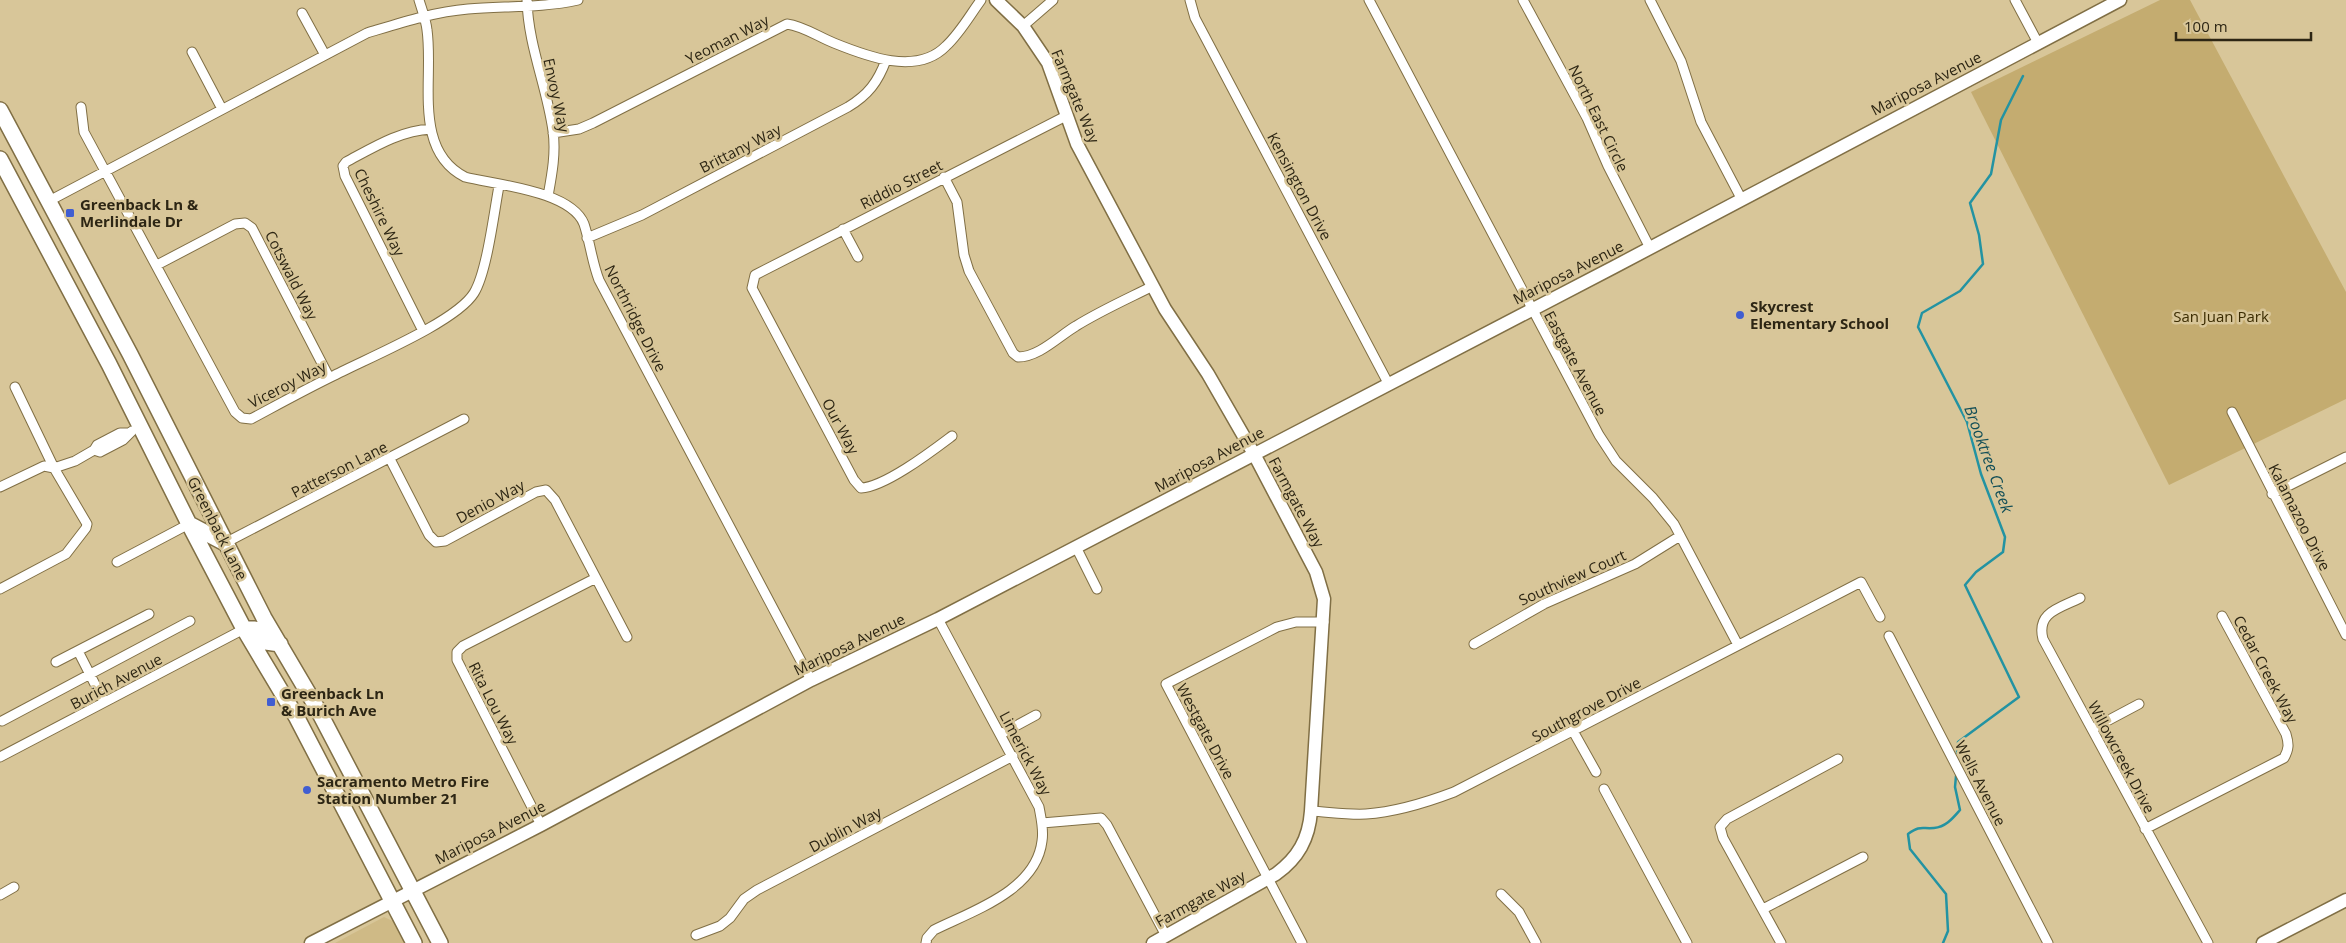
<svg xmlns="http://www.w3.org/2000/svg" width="2346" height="943" font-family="'Open Sans',sans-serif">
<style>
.built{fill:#cfba86}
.green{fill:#c4ac70}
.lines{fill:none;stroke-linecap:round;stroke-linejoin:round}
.stream{stroke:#2393a2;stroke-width:2.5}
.street-casing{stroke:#806f45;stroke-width:11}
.secondary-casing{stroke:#806f45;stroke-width:15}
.primary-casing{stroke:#806f45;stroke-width:18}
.street{stroke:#fff;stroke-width:9}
.secondary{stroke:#fff;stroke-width:12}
.primary{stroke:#fff;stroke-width:15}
.poi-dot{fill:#415ed1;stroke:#d8c699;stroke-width:2}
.labels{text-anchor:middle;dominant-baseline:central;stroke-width:5;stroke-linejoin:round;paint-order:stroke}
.street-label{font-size:15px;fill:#2d2614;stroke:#d8c699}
.poi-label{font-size:15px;font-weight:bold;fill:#2d2614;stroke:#d8c699;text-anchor:start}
.park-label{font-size:15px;fill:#3b2c02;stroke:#d8c699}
.water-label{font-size:16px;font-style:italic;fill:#124e57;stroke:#d8c699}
</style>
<rect width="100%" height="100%" fill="#d8c699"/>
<path class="built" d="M384 917 397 923 407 943H335Z"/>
<path class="green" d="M2160 0H2190L2346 292V399L2169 485 1971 92Z"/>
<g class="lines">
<path class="stream" d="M1957 753 1958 742 2019 697 1965 585 1976 572 2003 552 2005 537 1981 474 1967 422 1918 327 1922 313 1960 291 1983 264 1979 235 1970 203 1991 174 2001 120 2023 76
M1943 943 1948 931 1946 894 1910 849 1908 834C1921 825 1921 829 1934 828 1946 827 1953 818 1960 810L1955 787 1956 776"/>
<g class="street-casing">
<path id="street" d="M419 0C422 10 426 20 427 30 434 78 412 150 465 177 497 185 571 191 584 224 590 242 592 262 599 280L811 680
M527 0C528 45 547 87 553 131 556 153 552 174 548 196
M1190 0 1195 18 1388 383
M1369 0 1599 435 1616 461 1653 498 1674 524 1738 645
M1523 0 1587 118 1608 166 1650 248
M1650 0 1681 61 1701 122 1742 200
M2015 0 2038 43
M302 13 325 55
M1023 26 1053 0
M192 52 222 109
M81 107 84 132 235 412 242 418 251 419C279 404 306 389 335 375 368 358 456 322 474 293 487 272 494 212 499 186
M553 133 579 129 593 123 787 24C803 26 819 37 834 43 866 56 917 76 946 46 960 33 970 15 981 0
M944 177 957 202 964 255 969 271 1013 353 1018 357C1039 357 1059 336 1076 326 1100 311 1127 299 1153 286
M49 201 367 33C400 23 433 12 468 9 504 6 542 8 578 0
M843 229 858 257
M587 238 642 215 848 107C868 95 878 82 886 60
M157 265 235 224 245 223 252 228 329 377
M423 331 345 176 343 166 346 162C374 147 399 131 431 129
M2232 412 2346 635
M952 436C932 451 885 487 861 488L854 480 752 288 755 275 1066 116
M94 450 100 452 123 440 132 431
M390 459 429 535 436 542 445 541 536 492 546 490 555 500 627 637
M0 487 44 466 54 468 75 461 94 450 97 445 120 433H128
M2272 494 2346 457
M225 543 464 419
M1076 547 1097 589
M117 562 189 524
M0 589 66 554 86 528 87 524 54 468 15 387
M2080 598C2060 608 2036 612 2043 639L2208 943
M1889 636 2048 943
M1474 644 1544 604 1635 564 1680 536
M78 651 104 702
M56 662 149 614
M2 721 190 621
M2092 729 2139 704
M1573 731 1596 772
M1001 734 1036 715
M0 757 244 629
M1604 789 1687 943
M1311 811C1329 812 1348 815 1366 814 1396 812 1425 803 1454 792L1861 582 1880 617
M1042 823 1101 818 1107 825 1165 934
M541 825 457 660V652L463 646 596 578
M2145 829 2284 758C2289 749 2289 744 2286 734L2222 616
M1501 894 1519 912 1536 943
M0 895 14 887
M1763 909 1863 857
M696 935 720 926 730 918 744 899 757 890 1013 756
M926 943 927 938 934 930C972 911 1036 891 1042 841 1044 830 1041 818 1039 807L938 619
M1302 943 1166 684 1277 627 1296 622H1324
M1781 943 1723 838 1720 827 1727 819 1838 759"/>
</g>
<g class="secondary-casing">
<path id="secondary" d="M996 0 1023 26 1048 63 1077 144 1165 309 1208 374 1254 454 1316 572 1324 599 1311 811C1309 839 1298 858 1276 874L1153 943
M311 943 541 825 811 680 938 619 1614 267 2120 0
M2263 943 2346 900"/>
</g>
<g class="primary-casing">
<path id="primary" d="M0 110 130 354 264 618 317 708 440 943
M0 159 109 364 189 524 244 629 297 718 414 943
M189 524 225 543
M244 629H255L266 642 280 644"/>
</g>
<use href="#street" class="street"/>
<use href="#secondary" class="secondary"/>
<use href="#primary" class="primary"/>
</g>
<g class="poi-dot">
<rect x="65" y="208" width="10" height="10" rx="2.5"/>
<circle cx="1740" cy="315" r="5"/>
<rect x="266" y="697" width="10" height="10" rx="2.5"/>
<circle cx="307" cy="790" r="5"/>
</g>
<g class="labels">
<g class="street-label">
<text transform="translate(727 39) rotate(-27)">Yeoman Way</text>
<text transform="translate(1926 83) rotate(-27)">Mariposa Avenue</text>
<text transform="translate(557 95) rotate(78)">Envoy Way</text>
<text transform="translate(1076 96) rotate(67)">Farmgate Way</text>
<text transform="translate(1599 118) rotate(64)">North East Circle</text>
<text transform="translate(740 148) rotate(-27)">Brittany Way</text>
<text transform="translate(901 184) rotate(-27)">Riddio Street</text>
<text transform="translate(1300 186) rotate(62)">Kensington Drive</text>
<text transform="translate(380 212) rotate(64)">Cheshire Way</text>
<text transform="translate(1568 272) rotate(-27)">Mariposa Avenue</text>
<text transform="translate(292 275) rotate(63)">Cotswald Way</text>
<text transform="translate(636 318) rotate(63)">Northridge Drive</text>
<text transform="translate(1576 363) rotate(62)">Eastgate Avenue</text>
<text transform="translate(287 384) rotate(-27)">Viceroy Way</text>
<text transform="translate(841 426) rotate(62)">Our Way</text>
<text transform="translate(1209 459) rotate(-28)">Mariposa Avenue</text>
<text transform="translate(339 469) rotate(-27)">Patterson Lane</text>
<text transform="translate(490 501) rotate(-28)">Denio Way</text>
<text transform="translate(1297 502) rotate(62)">Farmgate Way</text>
<text transform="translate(2300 517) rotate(63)">Kalamazoo Drive</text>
<text transform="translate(218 528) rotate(63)">Greenback Lane</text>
<text transform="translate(1572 577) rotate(-24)">Southview Court</text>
<text transform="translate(849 644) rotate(-26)">Mariposa Avenue</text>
<text transform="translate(2266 669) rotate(62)">Cedar Creek Way</text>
<text transform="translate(116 681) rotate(-28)">Burich Avenue</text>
<text transform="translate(494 703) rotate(63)">Rita Lou Way</text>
<text transform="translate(1586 709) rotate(-28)">Southgrove Drive</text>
<text transform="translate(1206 731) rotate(62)">Westgate Drive</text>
<text transform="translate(1026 753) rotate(62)">Limerick Way</text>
<text transform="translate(2122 757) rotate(62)">Willowcreek Drive</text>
<text transform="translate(1981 783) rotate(63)">Wells Avenue</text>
<text transform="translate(845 829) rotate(-28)">Dublin Way</text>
<text transform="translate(490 832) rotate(-27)">Mariposa Avenue</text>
<text transform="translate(1200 898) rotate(-29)">Farmgate Way</text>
</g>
<g class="poi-label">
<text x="80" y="204">Greenback Ln &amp;<tspan x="80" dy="17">Merlindale Dr</tspan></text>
<text x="1750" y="306">Skycrest<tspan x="1750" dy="17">Elementary School</tspan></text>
<text x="281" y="693">Greenback Ln<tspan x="281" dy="17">&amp; Burich Ave</tspan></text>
<text x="317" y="781">Sacramento Metro Fire<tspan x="317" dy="17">Station Number 21</tspan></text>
</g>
<g class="park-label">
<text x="2221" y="316">San Juan Park</text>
</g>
<g class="water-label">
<text transform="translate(1989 459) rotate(70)">Brooktree Creek</text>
</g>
</g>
<path d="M2176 32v8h135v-8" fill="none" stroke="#2d2614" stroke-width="2.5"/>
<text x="2184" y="32" font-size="15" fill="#2d2614" stroke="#d8c699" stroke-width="4" paint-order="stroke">100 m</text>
</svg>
